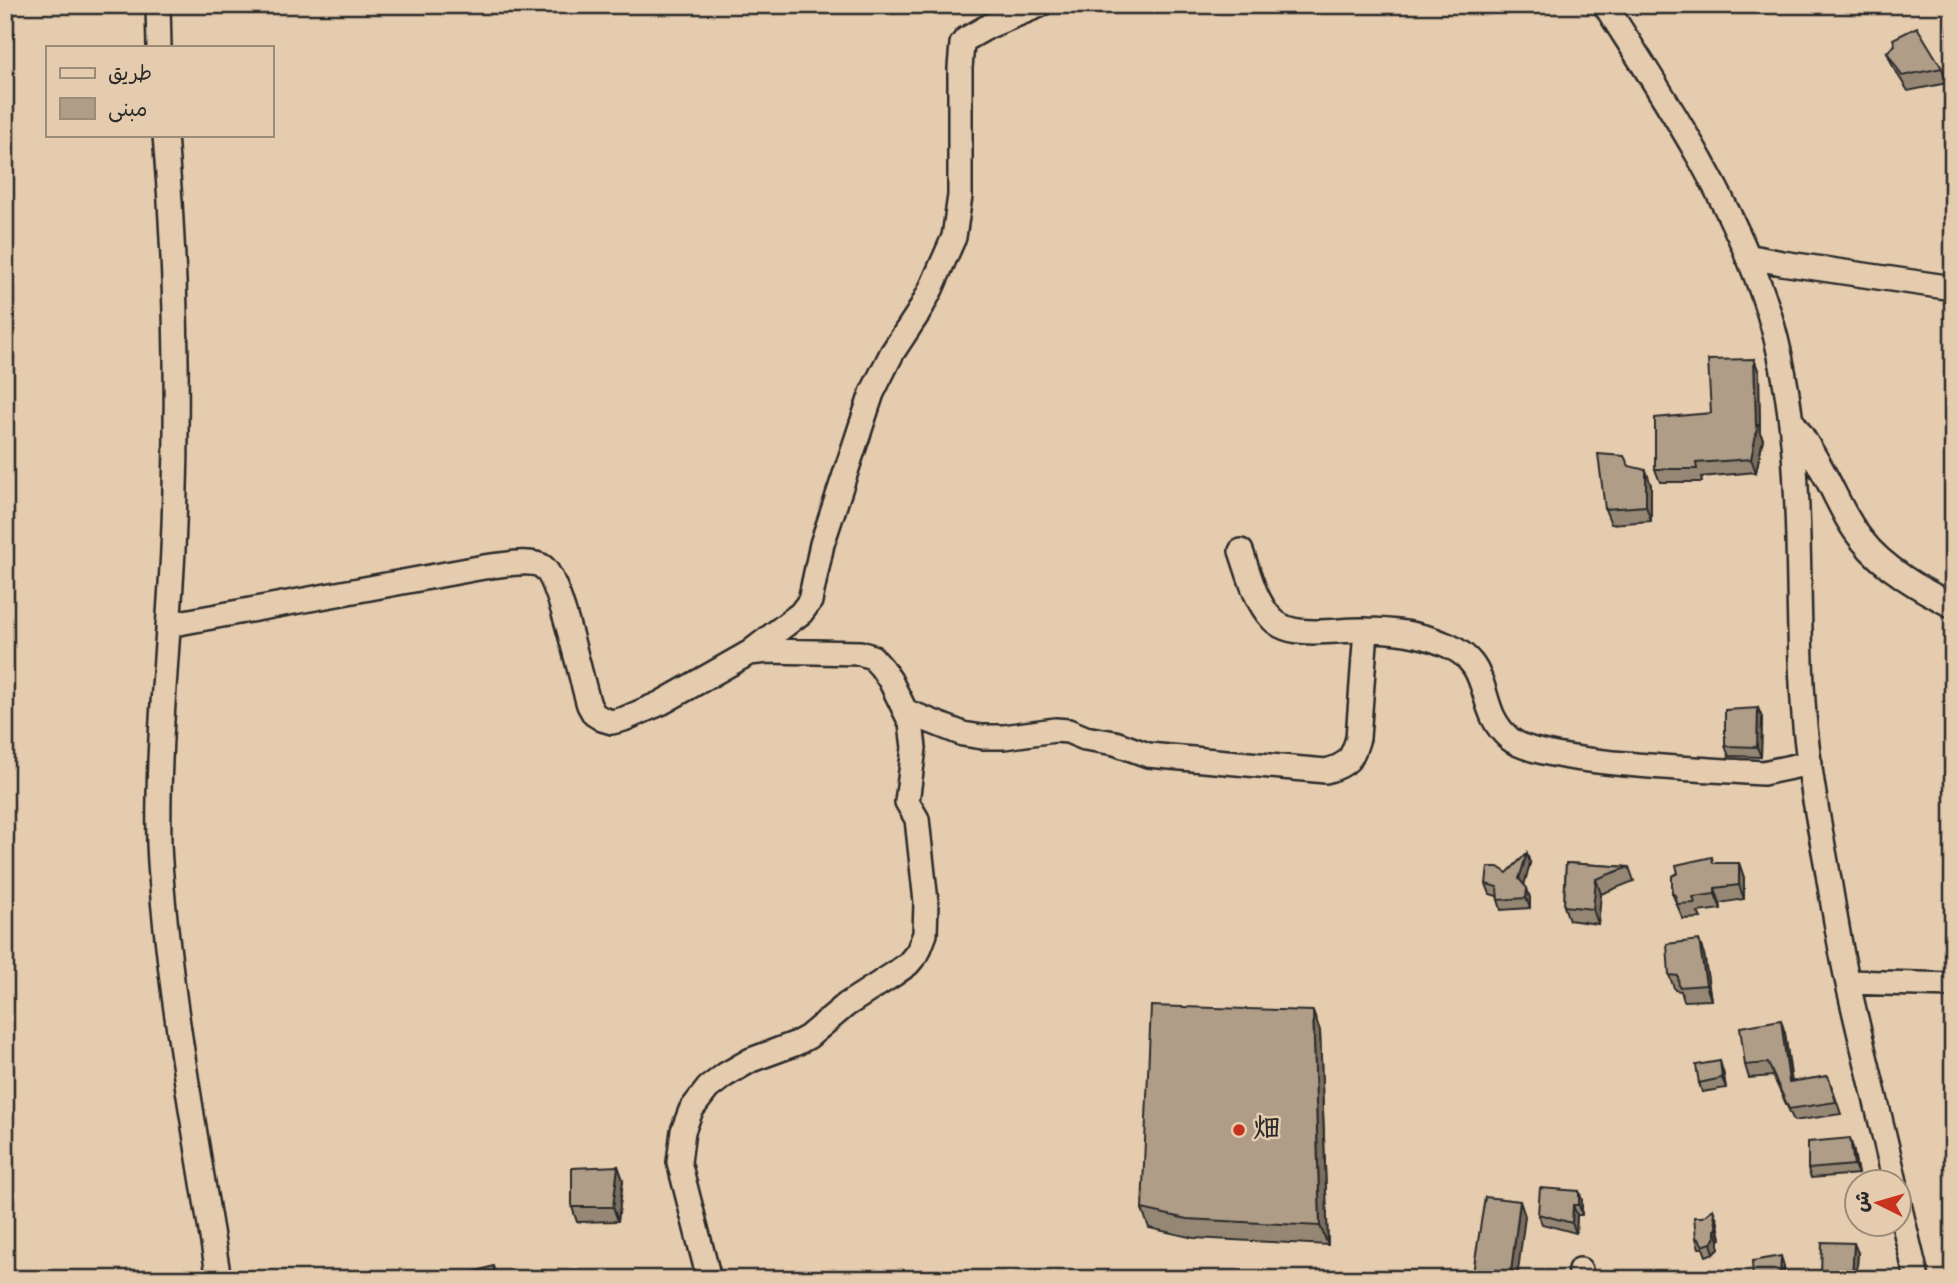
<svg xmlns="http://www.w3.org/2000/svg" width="1958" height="1284" font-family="'Indie Flower','Playpen Sans Arabic','LXGW WenKai TC',sans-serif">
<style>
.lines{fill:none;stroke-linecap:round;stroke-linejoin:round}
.minor-casing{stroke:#2b2b2b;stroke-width:28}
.minor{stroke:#e6ccae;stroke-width:23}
.wall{fill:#968775;stroke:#2b2b2b;stroke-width:2}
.shaded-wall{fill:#7a6e5f;stroke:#2b2b2b;stroke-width:2}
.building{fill:#af9d88;stroke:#2b2b2b;stroke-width:2}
.poi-dot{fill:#c8321e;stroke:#e6ccae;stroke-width:2.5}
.labels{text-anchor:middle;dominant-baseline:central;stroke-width:5;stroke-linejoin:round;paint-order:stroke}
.poi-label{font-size:28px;font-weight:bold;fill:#2b2b2b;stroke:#e6ccae;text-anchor:start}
</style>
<rect width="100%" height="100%" fill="#e6ccae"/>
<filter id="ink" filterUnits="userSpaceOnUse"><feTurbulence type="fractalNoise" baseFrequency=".0143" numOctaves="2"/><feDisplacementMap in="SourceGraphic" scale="14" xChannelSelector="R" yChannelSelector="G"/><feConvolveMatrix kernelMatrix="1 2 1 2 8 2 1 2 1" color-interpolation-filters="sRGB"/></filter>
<g filter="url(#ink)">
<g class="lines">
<g class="minor-casing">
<path id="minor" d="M158 5 159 47
M1605 5C1666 100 1733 201 1768 310 1809 441 1793 580 1804 715 1808 765 1817 813 1826 862 1833 903 1839 944 1848 984 1863 1050 1880 1116 1895 1182
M165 135C177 273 179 411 173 550 168 648 157 746 159 844 161 892 167 940 173 988 186 1085 203 1182 219 1279
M1747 256 1782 263 1953 288
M1794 424C1806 442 1817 460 1827 479 1838 500 1847 522 1862 540 1883 568 1922 590 1953 606
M1241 551C1249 574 1255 601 1272 619 1291 640 1337 629 1364 630 1390 630 1418 633 1442 643 1498 664 1473 708 1510 739 1539 764 1701 769 1746 772L1763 773 1810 763
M168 625 484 567C498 566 531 558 543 567 560 579 581 680 589 705L594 714 602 719 612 722 624 719 661 703 749 653 768 651 860 653 872 657 881 667 890 680 911 723 914 748 907 802 917 819 926 902 925 934 918 952 908 964 894 974 846 1005 808 1037 797 1043 751 1060 725 1075 708 1088 691 1110 683 1131 679 1162 709 1279
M749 653 801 613 810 601 822 544 872 393 892 353 919 312 931 289 954 237 960 196V68L962 44 966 39 989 26 1040 5
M905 711 963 734 982 737H1004L1055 730 1068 731 1085 738 1115 743 1148 755 1326 771C1348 765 1352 759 1358 738L1366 630
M1848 982 1953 985
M1898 1200 1917 1279
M1580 1270V1279"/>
</g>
<use href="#minor" class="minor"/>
</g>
<path class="wall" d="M1953 24V73L1948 61Z
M1887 52 1942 68 1947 83 1908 91 1893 67Z
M1754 359 1759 373 1760 433 1763 439 1756 472 1701 477 1702 482H1660L1655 469 1711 413Z
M1629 466 1651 485V521L1611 524 1605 509Z
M1758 708 1762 718 1761 757 1729 756 1725 746Z
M1530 863 1524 884 1530 898V908L1501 910 1497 896 1490 894 1486 884Z
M1566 863 1629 867 1634 881 1601 894 1598 924 1569 920 1564 906Z
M1714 863H1739L1744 878V899L1720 903 1721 909 1698 912 1701 918 1683 919 1672 893Z
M1704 954 1711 1000 1684 1001 1681 991 1675 990 1669 975Z
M1313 1011 1320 1031 1328 1245 1194 1238 1149 1228 1142 1209Z
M1785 1033 1792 1082 1828 1076 1841 1114 1794 1121 1773 1076 1749 1078 1745 1065Z
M1723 1071 1726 1088 1702 1092 1699 1083Z
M1853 1148 1858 1174 1811 1178 1808 1169Z
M618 1166 623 1180 618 1221 577 1222 572 1207Z
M1579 1191 1582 1201V1215H1577L1576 1233 1542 1224 1538 1214Z
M1717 1219 1721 1239 1719 1240V1248L1714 1253 1706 1256 1703 1248H1699L1696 1238Z
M1858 1253 1856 1279H1823L1821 1275Z"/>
<path class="shaded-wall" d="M1754 359 1759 373 1760 433 1763 439 1756 472 1751 459 1756 426Z
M1646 470 1651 485V521L1646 506Z
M1758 708 1762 718 1761 757 1757 747Z
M1527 853 1530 863 1523 889 1519 879Z
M1739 863 1744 878V899L1739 885Z
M1596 879 1601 894 1598 924 1593 909Z
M1527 888 1530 898V908L1526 898Z
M1715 888 1720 903 1721 909 1715 894Z
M1699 940 1704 954 1711 1000 1706 985Z
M1313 1011 1320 1031 1328 1245 1320 1226Z
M1781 1020 1785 1033 1793 1095 1789 1082Z
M1720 1061 1723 1071 1726 1088 1722 1078Z
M1850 1138 1853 1148 1858 1174 1854 1165Z
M618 1166 623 1180 618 1221 613 1207Z
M1579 1191 1582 1201V1215L1579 1205Z
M1520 1201 1525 1216 1517 1279H1510Z
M1573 1205 1577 1215 1576 1233 1572 1223Z
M1713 1209 1717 1219 1721 1239 1717 1229Z
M1715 1230 1719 1240V1248L1714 1253 1711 1243Z
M1854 1243 1858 1253 1856 1279H1853L1852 1277Z
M1781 1256 1784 1266V1279H1780Z"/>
<path class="building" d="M1953 24V61H1948L1949 25Z
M1917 27 1942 68 1902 76 1887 52 1895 45 1893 39Z
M1754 359 1756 426 1758 425 1751 459 1696 463 1697 469H1655V418L1711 413 1708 360Z
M1598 454 1624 456 1629 466 1646 470V506L1605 509Z
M1758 708 1757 747 1725 746V710Z
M1527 853 1519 879 1527 888 1526 898 1498 900 1497 887 1486 884 1488 867H1498L1507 873Z
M1712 857 1713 863H1739V885L1715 888V894L1693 897 1695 903 1677 904 1676 896 1672 893V876L1678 873 1676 865Z
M1566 863 1629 867 1596 879 1593 909 1564 906Z
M1699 940 1706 985 1679 987 1678 976 1669 975 1667 944Z
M1151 1006 1313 1011 1320 1226 1187 1219 1142 1209Z
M1781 1020 1789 1082 1828 1076 1836 1102 1789 1109 1768 1063 1745 1065 1740 1027Z
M1720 1061 1722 1078 1699 1083 1696 1065Z
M1850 1138 1854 1165 1808 1169V1142Z
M618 1166 613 1207H572V1168Z
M1540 1188 1579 1191V1205H1573L1572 1223 1538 1214Z
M1485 1197 1520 1201 1510 1279H1472Z
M1713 1209 1717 1229 1715 1230V1239L1711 1243 1703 1246 1699 1239 1696 1238 1694 1217H1703Z
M1822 1242 1854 1243 1852 1277 1821 1275Z
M1781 1256 1780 1279H1753L1752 1261Z
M493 1266 497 1279H468V1274Z"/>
</g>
<circle class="poi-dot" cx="1239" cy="1130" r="7"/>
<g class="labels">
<g class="poi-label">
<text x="1253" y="1130">畑</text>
</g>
</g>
<rect width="1958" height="1284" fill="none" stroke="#e6ccae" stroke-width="28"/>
<rect x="14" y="14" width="1930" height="1256" fill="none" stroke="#2b2b2b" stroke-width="2.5" filter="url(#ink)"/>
<rect x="46" y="46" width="228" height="91" fill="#e6ccae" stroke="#9b8c7a" stroke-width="2"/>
<rect x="60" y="68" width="35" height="10" fill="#e6ccae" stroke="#9b8c7a" stroke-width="2"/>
<text x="108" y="80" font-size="21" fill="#2b2b2b">طريق</text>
<rect x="60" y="98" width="35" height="21" fill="#af9d88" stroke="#9b8c7a" stroke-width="2"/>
<text x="108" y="116" font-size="21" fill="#2b2b2b">مبنى</text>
<g transform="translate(1878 1203) rotate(275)"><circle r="33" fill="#e6ccae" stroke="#9b8c7a" stroke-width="2"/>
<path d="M0-5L12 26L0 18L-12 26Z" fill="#c8321e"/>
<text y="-10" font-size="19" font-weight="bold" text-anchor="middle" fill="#2b2b2b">ش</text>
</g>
</svg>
